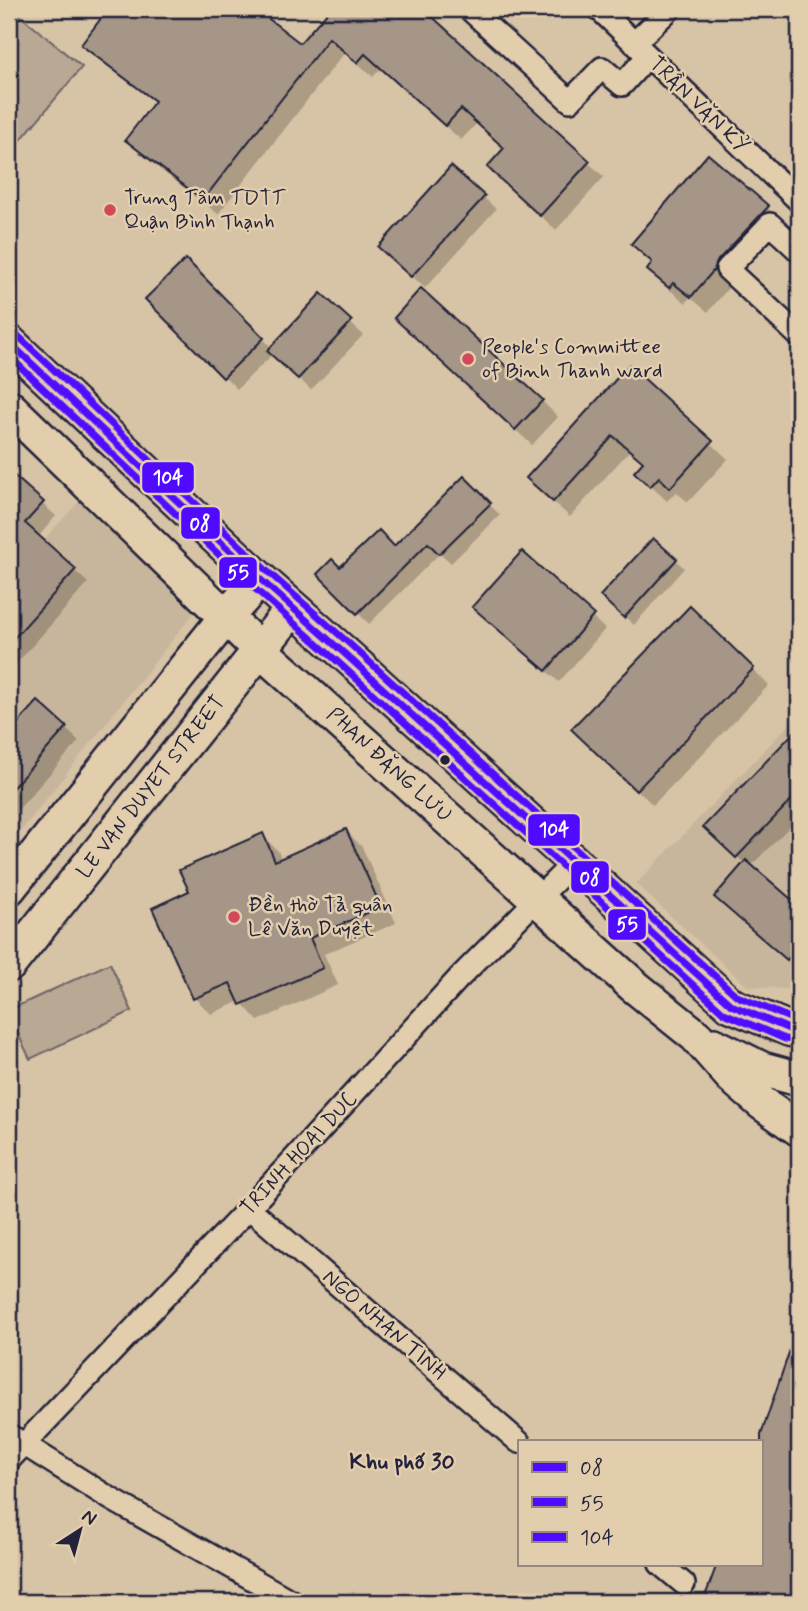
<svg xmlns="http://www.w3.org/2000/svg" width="808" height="1611" font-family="Mynerve,sans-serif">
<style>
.built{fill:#c8b69c}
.green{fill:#b8a894;stroke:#6d6568;stroke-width:2}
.shadow{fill:#0003}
.building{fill:#a59687;stroke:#22223b;stroke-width:2}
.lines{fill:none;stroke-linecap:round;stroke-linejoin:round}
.minor-casing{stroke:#22223b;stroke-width:26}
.primary-casing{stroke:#22223b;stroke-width:38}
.minor{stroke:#e2cdac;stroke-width:21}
.primary{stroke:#e2cdac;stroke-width:33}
.bus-1-casing{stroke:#e2cdac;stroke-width:12}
.bus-2-casing{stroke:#e2cdac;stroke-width:12}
.bus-3-casing{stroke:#e2cdac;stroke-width:12}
.bus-1{stroke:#4f0aff;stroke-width:7}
.bus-2{stroke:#4f0aff;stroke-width:7}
.bus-3{stroke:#4f0aff;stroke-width:7}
.poi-dot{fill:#d1495b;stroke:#e2cdac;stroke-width:2.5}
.bus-dot{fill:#22223b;stroke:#e2cdac;stroke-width:2.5}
.labels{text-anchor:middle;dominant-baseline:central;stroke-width:5;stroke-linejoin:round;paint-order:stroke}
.street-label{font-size:21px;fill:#22223b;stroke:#e2cdac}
.poi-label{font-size:21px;fill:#22223b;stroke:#e2cdac;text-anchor:start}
.neighbourhood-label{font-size:23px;font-weight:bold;fill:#22223b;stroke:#e2cdac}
.line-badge{stroke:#e2cdac;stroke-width:2.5}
.badge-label{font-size:19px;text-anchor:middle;font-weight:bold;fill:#fff}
</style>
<rect width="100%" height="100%" fill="#d7c3a5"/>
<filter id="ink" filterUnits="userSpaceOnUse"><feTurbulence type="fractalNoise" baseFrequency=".0143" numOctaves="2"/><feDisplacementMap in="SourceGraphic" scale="14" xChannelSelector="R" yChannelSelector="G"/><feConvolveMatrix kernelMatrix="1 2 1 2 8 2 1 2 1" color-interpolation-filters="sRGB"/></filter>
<g filter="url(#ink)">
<path class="built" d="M83 497 196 610 9 846V578Z
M799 714V990L747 986 636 884Z"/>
<path class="green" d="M9 9H12L82 67 9 154Z
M110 963 132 1011 30 1059 9 1015V1010Z"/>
<path class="shadow" d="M110 9H209L221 19 229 9H253L300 46 332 9H418L440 28 441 27 604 177 556 230 504 182 506 149 478 122 461 140 381 68 373 77 345 52 218 214 142 155 127 140 156 103 98 59 83 44Z
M483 197 496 209 425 288 393 259Z
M767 207 783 223 733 276 730 286 708 312 690 297 686 303 665 286 649 270 654 264 633 244Z
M186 261 272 348 321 295 363 335 311 390 273 354 237 389 148 299Z
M412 334 542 401 558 417 532 445Z
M629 368 728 459 688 502 676 492 667 501 636 472 644 463 630 450 570 517 545 494Z
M9 474 56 516 38 537 88 583 9 672Z
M464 479 500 515 451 563 440 553 369 624 319 574 341 570 394 548Z
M522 554 605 629 559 682 487 619Z
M676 560 684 568 634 625 611 604Z
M690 608 769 685 653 805 590 745Z
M38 703 79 741 9 820V735Z
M799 729V817L751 866 799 908V971L729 909 745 864 705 826Z
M346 831 362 847 396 923 324 954 338 985 258 1021 240 1001 211 1014 195 998 191 892 262 835 278 851 282 860Z
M799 1326V1602H705L719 1564H761L760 1441Z"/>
<path class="building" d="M108 9H256L300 43 330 9H424L590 161 540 216 487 167 504 148 461 109 445 126 365 54 357 63 329 38 203 200 125 140 155 101 81 45Z
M708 154 769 206 718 260 714 270 691 297 673 283 669 288 647 270 652 262 631 244Z
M451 166 485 196 411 277 378 247Z
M186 259 264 338 223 378 145 299Z
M421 288 543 400 515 430 394 318Z
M321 293 352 321 298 379 267 351Z
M629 365 713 441 670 488 659 477 650 487 634 472 643 462 613 436 553 502 526 478Z
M9 471 44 502 25 523 76 569 9 644Z
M464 476 491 503 439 554 428 543 357 614 317 574 332 559 340 567 379 530 394 546Z
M653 538 677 559 624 618 600 596Z
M522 551 594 615 546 671 472 607Z
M690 606 754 668 636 791 571 729Z
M38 701 67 727 9 792V733Z
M799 727V792L736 858 703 827Z
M346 829 381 907 310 938 323 968 240 1005 230 983 193 999 152 908 189 891 179 870 263 833 275 861Z
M746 860 799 906V946L787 960 714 897Z
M796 1332H799V1602H703L717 1564H761V1435Z"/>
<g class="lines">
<g class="minor-casing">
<path id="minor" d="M469 9 570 101 602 68 622 85 648 56
M599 9 799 201
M634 43 670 9
M799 251 770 224 727 269 799 336
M249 1208 519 1442
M9 1435 111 1499 293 1602
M9 1460 249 1208 459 978 574 862
M660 1564 684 1584"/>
</g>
<g class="primary-casing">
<path id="primary" d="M9 342 260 579 345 654 731 1005 789 1029 799 1031
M9 407 259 649 634 986 696 1036 732 1077 762 1103 799 1129
M9 888 226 617 260 579
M9 965 293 608
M714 1045 762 1069 799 1079"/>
</g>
<use href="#minor" class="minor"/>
<use href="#primary" class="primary"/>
<g class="bus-1-casing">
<path id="bus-1" d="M9 342 260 579 345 654 731 1005 789 1029 799 1031"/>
</g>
<g class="bus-2-casing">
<path id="bus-2" d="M9 356 253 587 338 662 724 1013 785 1039 797 1041"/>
</g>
<g class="bus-3-casing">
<path id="bus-3" d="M16 334 267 571 352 646 737 996 792 1019 799 1020"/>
</g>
<use href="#bus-1" class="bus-1"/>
<use href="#bus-2" class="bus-2"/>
<use href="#bus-3" class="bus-3"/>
</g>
</g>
<g class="poi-dot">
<circle cx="110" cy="210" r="7"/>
<circle cx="468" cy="359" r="7"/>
<circle cx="234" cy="917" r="7"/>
</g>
<circle class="bus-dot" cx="445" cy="760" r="6"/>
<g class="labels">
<g class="street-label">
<text transform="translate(699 105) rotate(44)">TRẦN VĂN KỶ</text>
<text transform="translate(389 765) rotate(42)">PHAN ĐĂNG LƯU</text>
<text transform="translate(151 787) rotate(-52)">LE VAN DUYET STREET</text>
<text transform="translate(299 1154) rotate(-47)">TRINH HOAI DUC</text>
<text transform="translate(384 1325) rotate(41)">NGO NHAN TINH</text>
</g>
<g class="poi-label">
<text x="124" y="198">Trung Tâm TDTT<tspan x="124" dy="24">Quận Bình Thạnh</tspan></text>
<text x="482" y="347">People's Committee<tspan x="482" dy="24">of Binh Thanh ward</tspan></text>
<text x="248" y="905">Đền thờ Tả quân<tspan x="248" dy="24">Lê Văn Duyệt</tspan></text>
</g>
<g class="neighbourhood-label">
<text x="402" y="1463">Khu phố 30</text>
</g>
</g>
<g class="line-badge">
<rect x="141" y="461" width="54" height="33" rx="7" fill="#4f0aff"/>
<rect x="180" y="506" width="41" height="34" rx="7" fill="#4f0aff"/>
<rect x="218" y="556" width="40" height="33" rx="7" fill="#4f0aff"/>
<rect x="527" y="813" width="54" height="34" rx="7" fill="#4f0aff"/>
<rect x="570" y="860" width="40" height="34" rx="7" fill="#4f0aff"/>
<rect x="607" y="908" width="40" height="33" rx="7" fill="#4f0aff"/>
</g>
<g class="badge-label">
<text x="168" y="484">104</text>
<text x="200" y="530">08</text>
<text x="238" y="579">55</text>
<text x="554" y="836">104</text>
<text x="590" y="884">08</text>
<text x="627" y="931">55</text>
</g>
<rect width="808" height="1611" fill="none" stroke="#e2cdac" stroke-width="35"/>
<rect x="18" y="18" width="773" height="1576" fill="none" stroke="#22223b" stroke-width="2.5" filter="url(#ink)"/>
<rect x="518" y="1440" width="245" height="126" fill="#e2cdac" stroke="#95897f" stroke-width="2"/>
<rect x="532" y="1462" width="35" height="10" fill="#4f0aff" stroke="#95897f" stroke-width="2"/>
<text x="580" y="1474" font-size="21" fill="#22223b">08</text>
<rect x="532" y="1497" width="35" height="10" fill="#4f0aff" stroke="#95897f" stroke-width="2"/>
<text x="580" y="1510" font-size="21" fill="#22223b">55</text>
<rect x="532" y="1532" width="35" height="10" fill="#4f0aff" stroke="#95897f" stroke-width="2"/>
<text x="580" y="1544" font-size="21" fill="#22223b">104</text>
<g transform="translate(80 1530) rotate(36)" stroke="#e2cdac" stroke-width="5" paint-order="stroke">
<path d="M0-5L12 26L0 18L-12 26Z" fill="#22223b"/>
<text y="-10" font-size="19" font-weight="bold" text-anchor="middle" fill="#22223b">N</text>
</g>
</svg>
